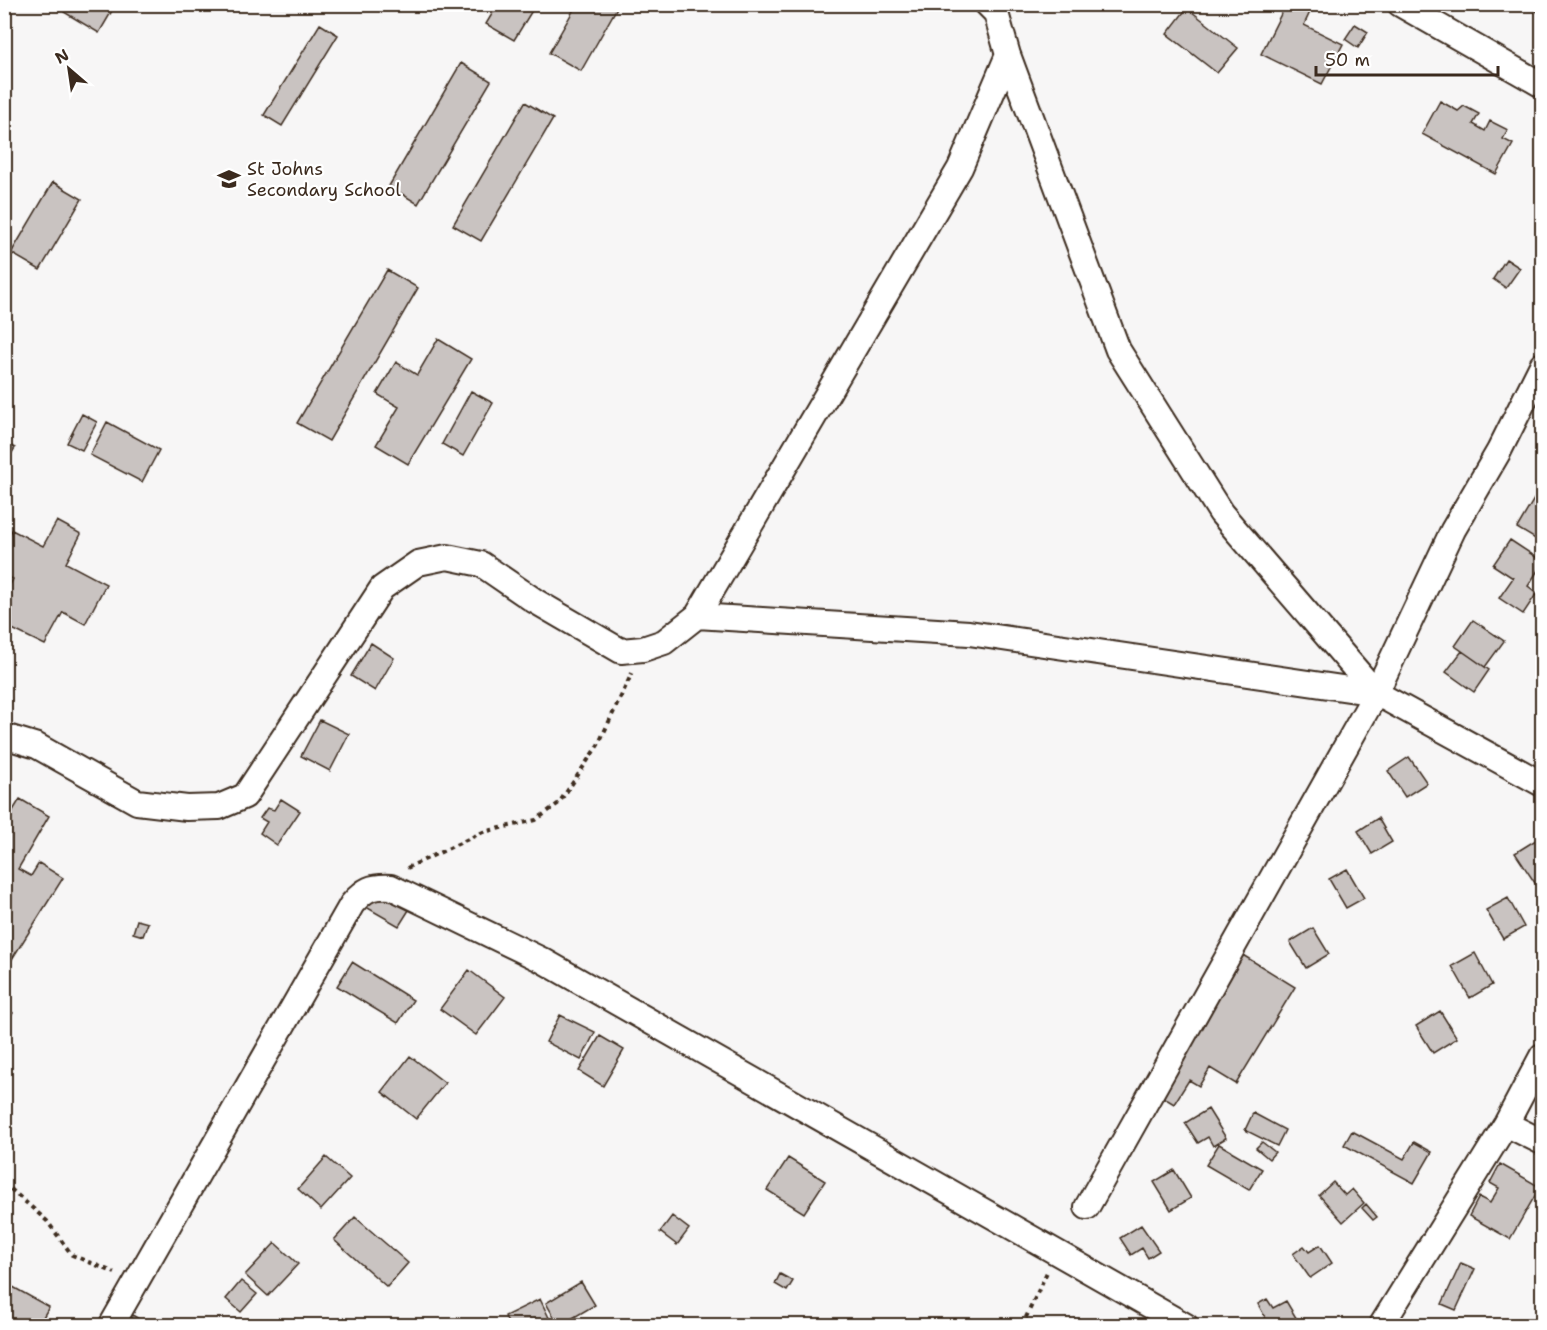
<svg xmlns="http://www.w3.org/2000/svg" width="1547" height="1330" font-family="'Shantell Sans',sans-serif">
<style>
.building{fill:#c9c3c1;stroke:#3b2a1e;stroke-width:1.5}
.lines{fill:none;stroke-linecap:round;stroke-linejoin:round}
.minor-casing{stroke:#3b2a1e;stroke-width:28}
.path{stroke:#3b2a1e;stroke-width:4;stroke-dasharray:4.5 4.5;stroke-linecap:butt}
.minor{stroke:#fff;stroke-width:24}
.labels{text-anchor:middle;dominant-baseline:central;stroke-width:4.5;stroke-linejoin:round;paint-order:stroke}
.poi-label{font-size:18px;fill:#3b2a1e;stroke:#fff;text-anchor:start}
</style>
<rect width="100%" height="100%" fill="#f7f6f6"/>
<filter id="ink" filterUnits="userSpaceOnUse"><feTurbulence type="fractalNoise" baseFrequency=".0167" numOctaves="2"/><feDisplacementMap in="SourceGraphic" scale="12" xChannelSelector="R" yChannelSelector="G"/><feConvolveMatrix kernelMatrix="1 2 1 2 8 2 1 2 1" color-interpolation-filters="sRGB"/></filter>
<g filter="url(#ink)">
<path class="building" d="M69 4H116L99 33 64 12Z
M498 4H536L514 40 486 24Z
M577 4H619L581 71 549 53Z
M1286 4H1295L1310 12 1304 25 1343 44 1322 84 1261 54Z
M1526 4H1542V15Z
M1187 8 1238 48 1217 73 1167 34Z
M320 24 338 35 282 126 264 115Z
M1355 24 1368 32 1358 48 1345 39Z
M461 63 491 81 418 204 389 186Z
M1440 101 1458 111 1464 106 1479 114 1473 124 1485 131 1490 121 1508 130 1503 139 1513 144 1496 174 1422 134Z
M525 102 553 119 481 241 453 225Z
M53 182 82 199 40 270 11 253Z
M1506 259 1520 268 1506 288 1493 279Z
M387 270 418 288 329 441 297 423Z
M438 339 471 359 408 464 376 445 399 407 377 394 396 362 417 375Z
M471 391 493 403 463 456 442 444Z
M82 414 97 422 82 450 67 443Z
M107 422 159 450 142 482 90 455Z
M4 442 15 448 4 465Z
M1542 493V543L1517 528 1534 499 1538 502Z
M57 521 81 534 66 563 106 584 85 624 63 612 45 645 4 625V596L13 579 4 575V545L12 530 43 546Z
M1510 540 1542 561V564L1528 586 1537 593 1523 614 1499 598 1513 578 1493 565Z
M1473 620 1504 641 1485 667 1455 646Z
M371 643 394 658 375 691 351 676Z
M1462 651 1489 670 1474 692 1446 672Z
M320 720 349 734 330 771 301 756Z
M1409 757 1427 783 1405 797 1388 771Z
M20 799 49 816 18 869 31 876 39 863 63 878 7 967 4 966V825Z
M281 799 300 811 277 845 260 833 267 822 260 818 267 808 274 810Z
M1378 818 1392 842 1372 854 1358 831Z
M1539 838 1542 843V879L1535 883 1515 853Z
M1347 869 1364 898 1346 908 1329 879Z
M376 890 409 910 399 926 366 907Z
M1508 898 1524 927 1503 939 1486 910Z
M137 920 148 923 143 936 133 933Z
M1313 928 1329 954 1306 968 1290 942Z
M1475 953 1492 985 1470 998 1452 966Z
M1241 954 1295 987 1236 1084 1210 1068 1199 1086 1189 1080 1174 1104 1156 1093Z
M352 962 413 1000 398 1023 337 986Z
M469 970 505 997 476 1035 440 1009Z
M4 1007 13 1013 4 1025Z
M1440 1011 1457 1038 1433 1053 1416 1026Z
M560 1015 595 1032 581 1060 546 1042Z
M600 1036 624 1050 603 1086 579 1071Z
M410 1056 445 1083 416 1119 382 1092Z
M1208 1109 1226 1138 1213 1146 1208 1137 1198 1143 1185 1123Z
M1253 1113 1285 1130 1277 1146 1245 1130Z
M1352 1131 1404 1159 1414 1142 1432 1152 1414 1183 1344 1145Z
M1262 1142 1275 1152 1269 1159 1256 1148Z
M1219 1144 1262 1169 1249 1190 1206 1165Z
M326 1157 350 1178 321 1210 298 1189Z
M788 1158 825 1181 804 1213 767 1190Z
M1500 1164 1540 1187 1510 1239 1469 1216 1479 1197 1490 1203 1499 1188 1490 1183Z
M1174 1170 1191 1198 1171 1210 1154 1182Z
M1333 1182 1345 1195 1352 1189 1364 1203 1343 1222 1319 1195Z
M1366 1204 1377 1217 1373 1220 1362 1208Z
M672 1216 689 1229 677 1245 660 1232Z
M355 1217 408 1263 387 1287 334 1240Z
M1141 1225 1159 1251 1148 1258 1142 1248 1131 1255 1120 1238Z
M275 1243 298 1264 268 1296 245 1275Z
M1320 1245 1332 1263 1310 1278 1293 1254 1304 1246 1309 1252Z
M1461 1263 1475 1269 1456 1310 1442 1304Z
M780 1274 793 1281 787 1291 775 1284Z
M241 1281 257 1294 241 1312 226 1299Z
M4 1282 49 1307 38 1326H4Z
M581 1282 595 1305 559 1326 546 1303Z
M540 1299 553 1326H509L505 1316Z
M1267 1299 1273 1308 1286 1301 1298 1321 1290 1326H1270L1258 1304Z
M126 1311 150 1326H116Z"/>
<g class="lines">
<g class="minor-casing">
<path id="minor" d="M1400 4 1542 85
M1008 55 1118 350 1221 513 1376 693
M697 616 969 633 1376 693 1542 784
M4 736 37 746 137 802 187 808 219 807 245 796 382 588 418 563 447 557 481 564 535 601 621 651 643 649 664 642 697 616 960 168 1008 55 996 13 987 4
M1506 1124 1542 1142
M1087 1207 1376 693 1453 530 1499 451 1542 365
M111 1326 352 904C365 889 371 886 391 887L542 960 1186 1326
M1381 1326 1506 1124 1542 1056"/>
</g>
<path class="path" d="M407 868 483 832 536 820 559 803 598 745 632 673
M4 1183 47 1221 72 1255 115 1273
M1022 1326 1047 1272"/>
<use href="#minor" class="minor"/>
</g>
</g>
<defs>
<g id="school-bare" transform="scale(1.8)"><path d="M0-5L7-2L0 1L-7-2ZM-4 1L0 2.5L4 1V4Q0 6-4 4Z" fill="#3b2a1e" stroke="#fff" stroke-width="2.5" paint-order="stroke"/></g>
</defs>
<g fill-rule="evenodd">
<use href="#school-bare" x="229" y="179"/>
</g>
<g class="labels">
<g class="poi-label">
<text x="247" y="169">St Johns<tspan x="247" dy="21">Secondary School</tspan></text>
</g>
</g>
<rect width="1547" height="1330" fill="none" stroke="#fff" stroke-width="24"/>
<rect x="12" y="12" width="1523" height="1306" fill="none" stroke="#3b2a1e" stroke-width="2" filter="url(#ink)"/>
<g transform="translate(69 69) rotate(331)" stroke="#ffffff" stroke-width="4.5" paint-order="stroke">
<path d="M0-4.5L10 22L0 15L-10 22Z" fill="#3b2a1e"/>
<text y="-9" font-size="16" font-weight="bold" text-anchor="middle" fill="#3b2a1e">N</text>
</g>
<path d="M1316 66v9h182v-9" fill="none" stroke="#3b2a1e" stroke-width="3"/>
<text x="1325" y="66" font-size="18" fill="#3b2a1e" stroke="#ffffff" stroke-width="4.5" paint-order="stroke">50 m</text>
</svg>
